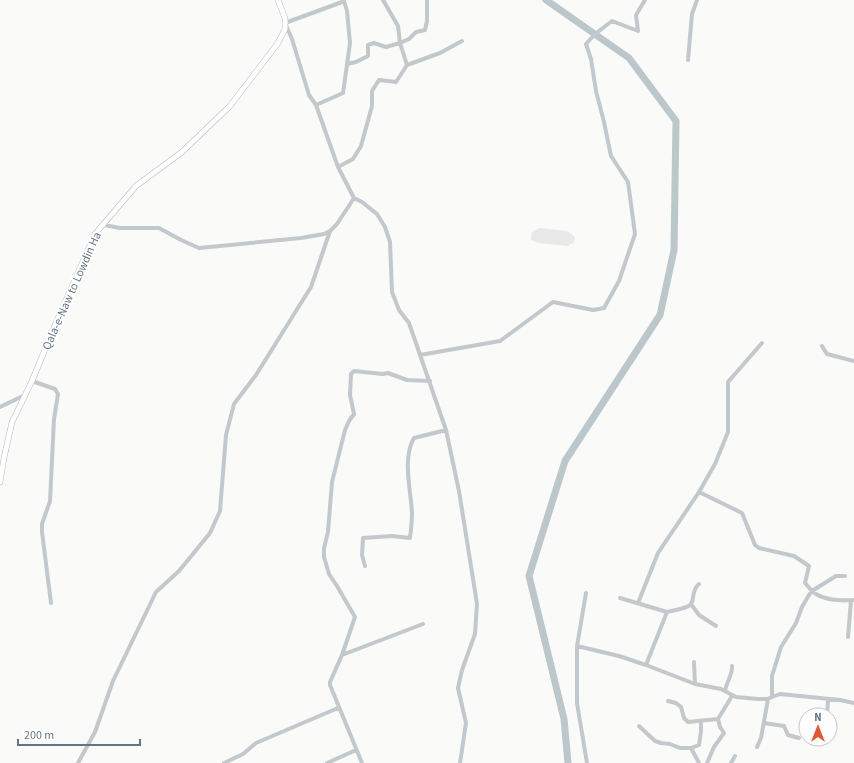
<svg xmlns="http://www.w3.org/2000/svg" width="854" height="763" font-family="'Source Sans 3',sans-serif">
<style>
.built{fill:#e8e9e9}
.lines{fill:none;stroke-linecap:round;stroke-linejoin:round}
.river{stroke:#bbc7cb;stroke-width:7}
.major-casing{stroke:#b5babe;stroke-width:6}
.minor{stroke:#c3c8cc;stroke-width:4}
.major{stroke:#fff;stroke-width:5}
.labels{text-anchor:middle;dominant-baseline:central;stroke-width:4;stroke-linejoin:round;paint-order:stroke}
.street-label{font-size:12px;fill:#657683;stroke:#fff}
</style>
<rect width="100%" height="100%" fill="#fafaf8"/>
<path class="built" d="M539 228 567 231 575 237 574 242 568 246 538 243 531 240 532 232Z"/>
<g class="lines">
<path class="river" d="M546 0 629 58 676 121 674 250 660 315 565 461 529 576 564 719 568 763"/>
<g class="major-casing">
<path id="major" d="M0 482 4 458 12 422 32 381 53 330 95 234 136 186 182 152 230 106 278 43 285 29V18L278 0"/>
</g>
<path class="minor" d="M344 0 342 2 285 23 292 39 309 95 316 105 338 167 354 198 362 202 377 214 385 227 390 242 392 292 399 310 409 323 446 430 459 491 477 604 475 634 462 670 458 688 466 723 460 763
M383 0 398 26 400 43 407 65
M688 60 692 14 697 0
M347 64 356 62 368 56V45L374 43 386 47 400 43 409 39 416 32 425 30 427 21V0
M316 105 343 93 350 43 347 11 344 1
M338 167 353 159 361 146 372 106V91L379 80 396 82 407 65 440 53 462 41
M104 225 120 228H159L181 240 199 248 301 238 324 234 330 231 337 224 354 198
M822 346 827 354 854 361
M420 355 500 341 553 302 593 310 604 308 619 281 635 234 628 182 611 156 604 122 596 91 591 59 586 44 595 34 612 21 638 31 636 15 645 0
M32 381 55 389 58 394 54 419 50 501 42 524V532L51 603
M0 407 25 395
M699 492 742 513 755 545 759 548 794 556 809 566 805 583 812 591 836 576H845
M365 566 362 555 363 538 392 536 410 538C411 530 412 521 412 513 411 491 402 458 414 438L446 430
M586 593 577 646V703L587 763
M620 598 667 612C671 611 689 608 691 604 695 598 691 591 699 584
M854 600C840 601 823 601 812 591L809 595 802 607 796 623 781 647 772 676V697L780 694 840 700 854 703
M638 603 658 553 699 492 715 464 728 432V382L762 343
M691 604 699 615 716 626
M848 637 851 601
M577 646 619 656 646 665 695 684 721 689 736 697 758 699H768L772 697
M342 655 423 624
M694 662 695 684
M646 665 667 612
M725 691C726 683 733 674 732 666
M668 701 676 703 681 707 684 718 688 722 718 719
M827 715 828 700
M764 723 784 726 788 735 799 738
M639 726 655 741 661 743 670 744 680 748H691L699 745 701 731V721
M757 747 761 738 768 699
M691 748 699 763
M78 763 95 732 113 681 156 592 179 571 210 533 220 511 226 435 234 404 256 375 311 287 330 231
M224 763 243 754 256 743 338 708
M327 763 356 750
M362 763 330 685V682L342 655 355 617 337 586 329 574 324 557V548L328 532 332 482 345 430 349 421 354 414 350 395 351 374 354 371 383 374 388 373 407 380 430 381
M707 763 714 747 724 733 720 727 718 719 732 696
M731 763 735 756"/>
<use href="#major" class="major"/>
</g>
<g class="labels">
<g class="street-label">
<text transform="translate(72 291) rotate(-66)">Qala-e-Naw to Lowdin Ha</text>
</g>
</g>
<g transform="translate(818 727)"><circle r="19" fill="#ffffff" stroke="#c1c8cd"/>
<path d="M0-3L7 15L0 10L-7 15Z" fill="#e4572e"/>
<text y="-6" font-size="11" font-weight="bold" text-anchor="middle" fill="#657683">N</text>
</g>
<path d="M18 739v6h122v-6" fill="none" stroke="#657683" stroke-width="2"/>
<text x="24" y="739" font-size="12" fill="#657683" stroke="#ffffff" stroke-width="3" paint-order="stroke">200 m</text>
</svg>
